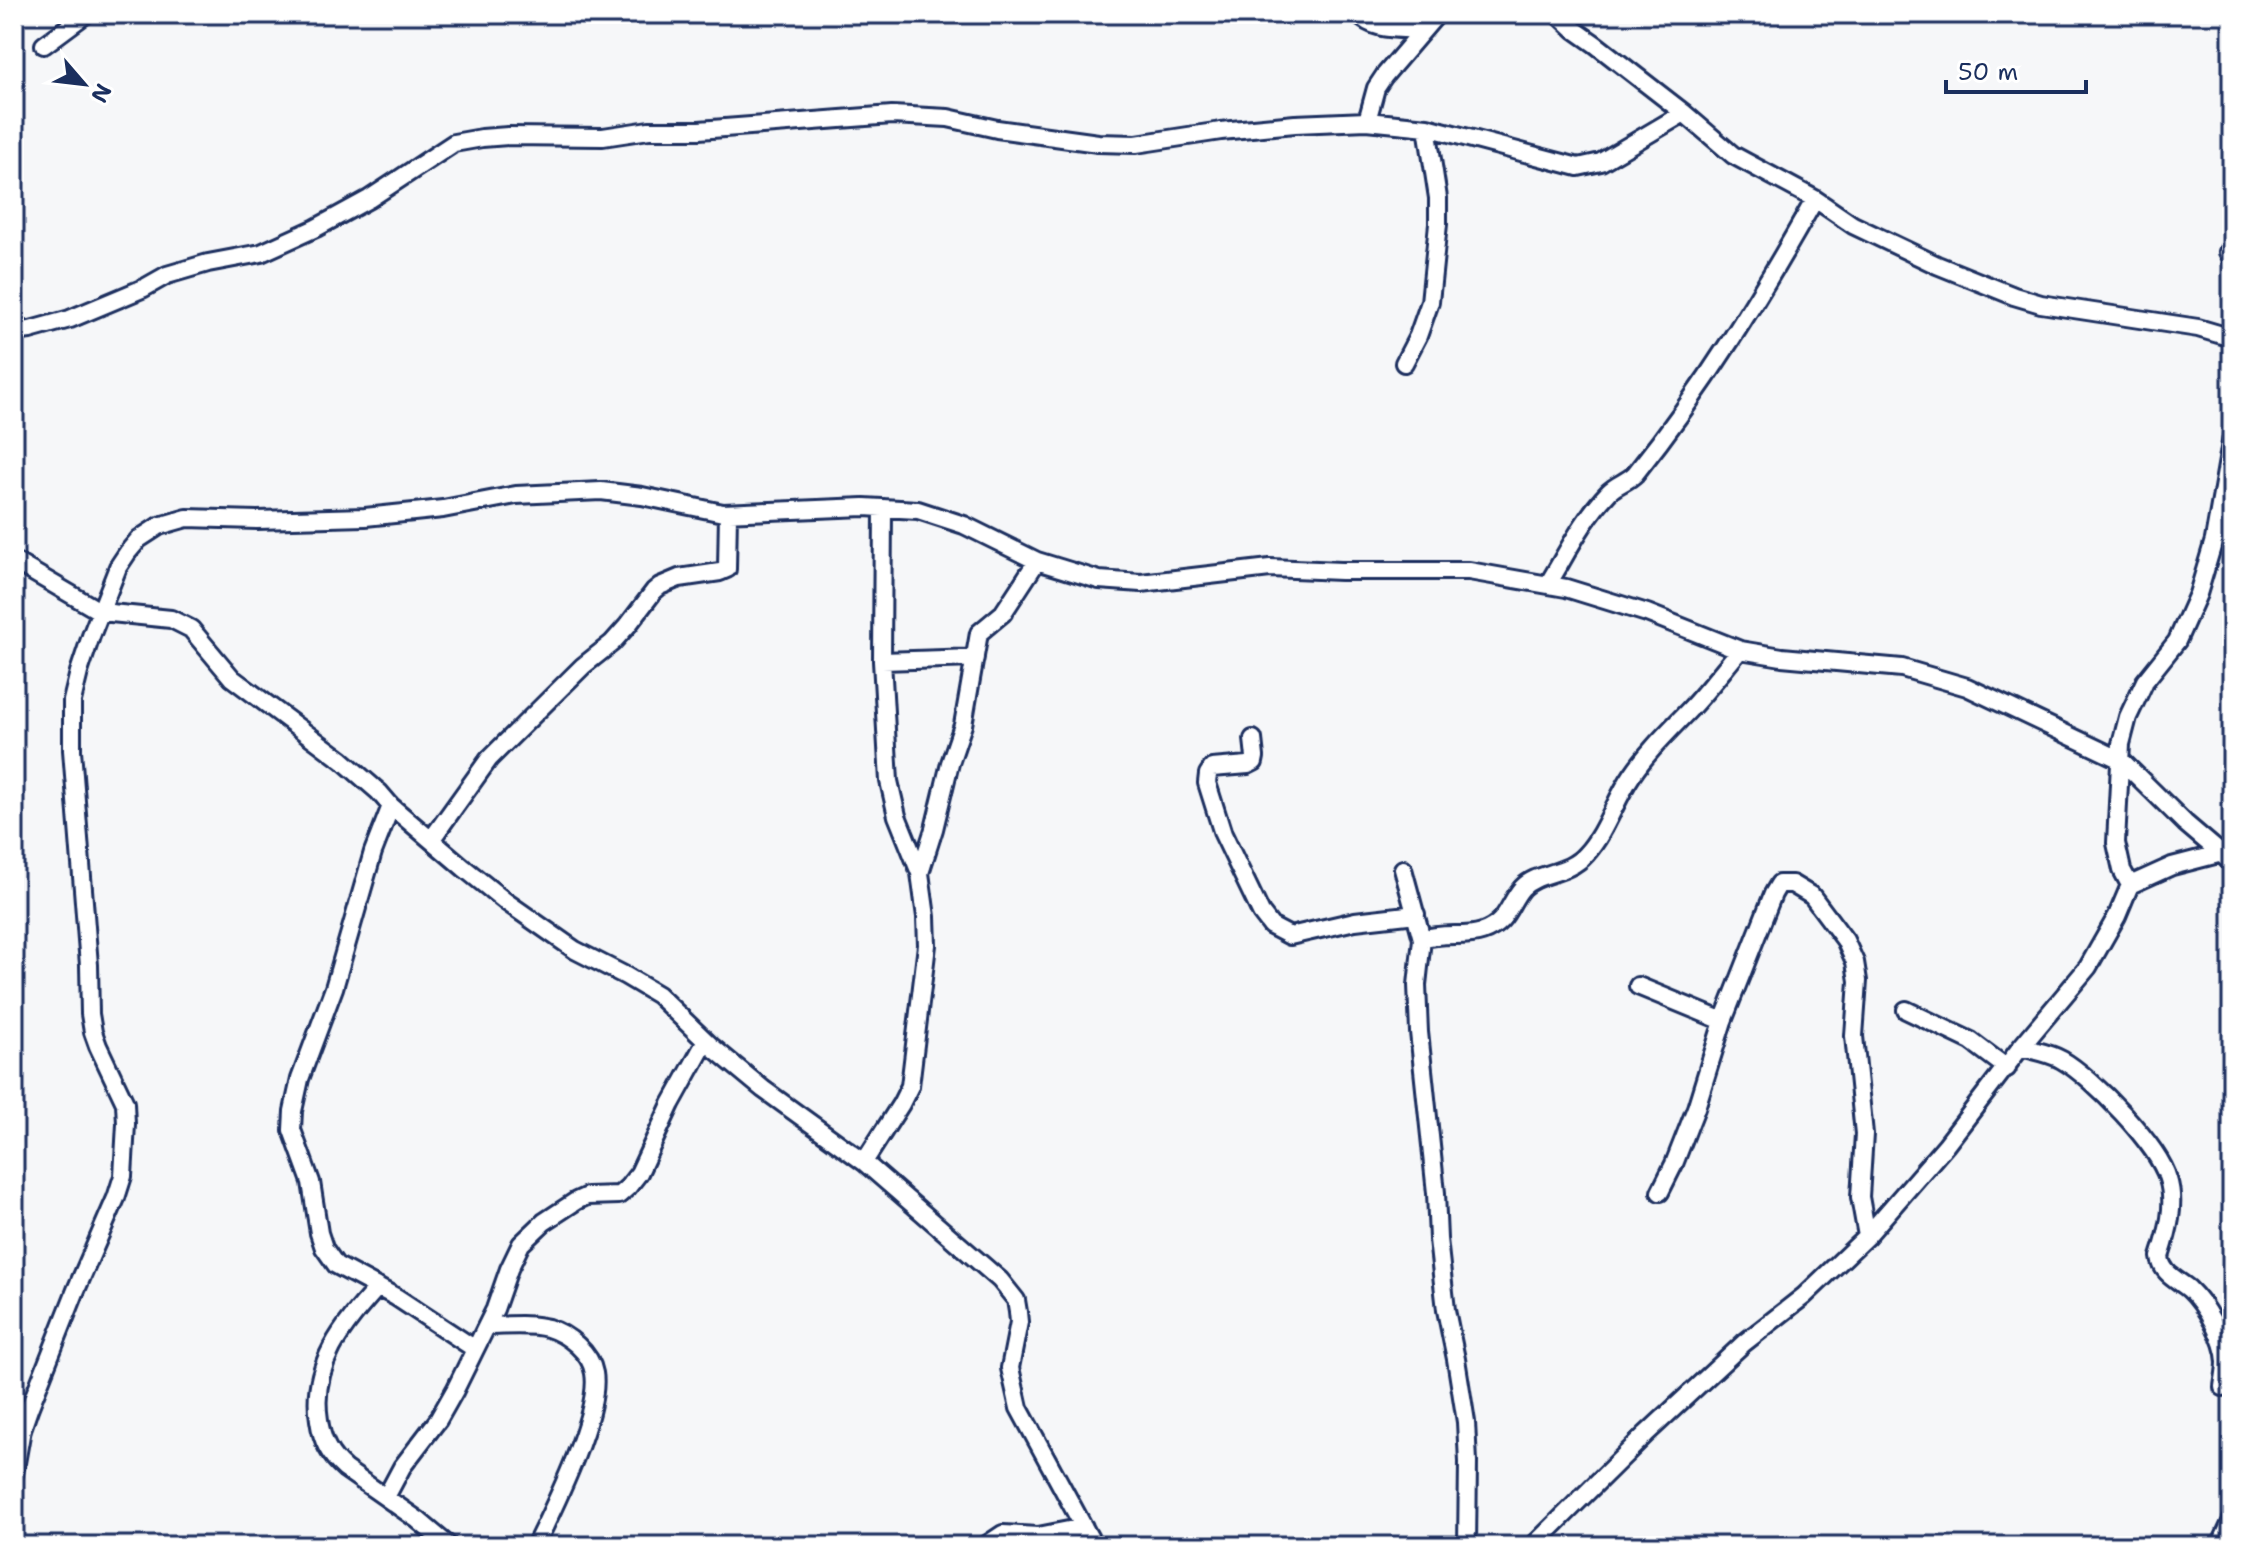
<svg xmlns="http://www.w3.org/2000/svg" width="2246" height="1560" font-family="'Shantell Sans',sans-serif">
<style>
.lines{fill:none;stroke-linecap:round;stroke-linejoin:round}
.street-casing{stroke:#1b2f5e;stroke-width:22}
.street{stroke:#fff;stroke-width:16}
</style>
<rect width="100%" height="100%" fill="#f6f7f9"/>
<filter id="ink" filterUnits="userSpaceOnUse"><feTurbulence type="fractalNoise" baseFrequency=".0125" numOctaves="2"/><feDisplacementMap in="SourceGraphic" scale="16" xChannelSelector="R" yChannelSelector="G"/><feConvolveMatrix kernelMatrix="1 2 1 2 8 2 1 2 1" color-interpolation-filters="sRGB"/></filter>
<g filter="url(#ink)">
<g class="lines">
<g class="street-casing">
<path id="street" d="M1358 14C1374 32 1400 28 1423 30
M1558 14 1575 30 1595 44 1684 113 1733 155 1815 199 1853 225 1937 265 2014 296 2041 304 2198 328 2232 338
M44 45 86 14
M1367 121 1376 88 1384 76 1437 14
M2232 243 2228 252 2232 258
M14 332 30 330 70 319 144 288 167 275 208 263 261 253 316 228 369 199 454 143 482 138 508 136 603 137 649 130H699L892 115 948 118 997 129 1098 143 1136 144 1221 131 1295 124 1367 121 1427 127 1578 167 1601 162 1684 113
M1404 363 1418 336 1430 302 1438 224V198L1427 127
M14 561 101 612 171 619 191 629 232 678 342 760 379 792 391 806 464 868 505 901 575 950 626 976 658 995 711 1046 763 1089 864 1162 1000 1280 1016 1300 1018 1312 1019 1322 1010 1368 1019 1408 1094 1546
M1548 584C1567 553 1583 519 1609 492 1617 484 1627 482 1635 474 1704 388 1761 295 1815 199
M882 661 975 658
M1253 739 1255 757 1254 762 1248 765 1212 768 1208 774 1207 783 1223 834 1261 913 1271 926 1290 936 1355 921 1416 914
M391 806 373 852 334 988 300 1079 293 1111 292 1130 311 1182 319 1233 324 1248 336 1265 396 1297 475 1349
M431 840 489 759 583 666 612 643 628 625 654 591 660 586 679 578 720 572 727 569 728 513
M1403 869 1422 939
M920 873 934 829 950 763 963 725 979 633 1003 613 1037 561
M2130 885 2172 866 2226 852
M1638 986 1723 1021
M1906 1010 1971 1041 2007 1068
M2021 1047C2035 1051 2050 1053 2062 1060 2092 1077 2159 1146 2168 1179 2176 1204 2168 1233 2160 1257 2162 1274 2177 1279 2189 1289 2205 1304 2225 1339 2226 1362 2226 1370 2224 1379 2223 1387
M864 1162 901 1104 910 1086 927 945 926 917 920 873 897 816 889 781 882 661 883 508
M1660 1192 1674 1164 1696 1108 1723 1021 1773 894 1779 884H1792L1812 896 1845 940 1855 962 1858 981 1854 1036 1864 1134 1860 1197 1867 1236
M378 1287C343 1326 310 1365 319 1420 322 1441 329 1455 345 1469L418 1520 449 1546
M487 1326C506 1326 529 1323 548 1328 568 1334 591 1353 594 1373 601 1413 553 1509 535 1546
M14 1474 22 1429 29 1409 76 1290 116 1198 123 1176 126 1124 125 1103 98 1046 93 1032 90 1014 89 965 72 750V701L79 672 91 636 118 567 128 552 139 539 159 526 187 518 257 520 365 517 443 509 516 495 601 491 642 496 723 513 864 507 918 510 964 525 1037 561 1099 580 1141 583 1270 568 1341 571H1469L1566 588 1647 613 1740 650 1782 657 1902 668 1967 687 2121 760 2185 823 2232 863
M386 1497 402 1467 438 1420 455 1390 495 1309 509 1269 521 1244 544 1222 576 1201 587 1196 619 1195 628 1187 639 1173 671 1104 706 1041
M985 1546 1003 1534 1038 1536 1084 1527
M1467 1546 1468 1462 1466 1422 1456 1359 1446 1310 1438 1239 1436 1193 1419 1032 1417 985 1422 939C1443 932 1465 938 1482 932 1508 923 1508 904 1522 888 1538 871 1567 876 1586 854 1606 832 1615 800 1632 775 1648 751 1669 731 1689 710 1707 691 1723 670 1740 650
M1533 1546 1646 1434 1744 1343 1804 1296 1867 1236 1946 1145 2021 1047 2088 967 2117 916 2130 885 2122 870 2116 843 2121 744 2128 717 2145 681 2177 641 2198 594 2214 540 2232 437
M2220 1546 2232 1520"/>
</g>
<use href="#street" class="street"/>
</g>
</g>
<rect width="2246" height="1560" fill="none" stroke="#fff" stroke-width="48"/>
<rect x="24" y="24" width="2198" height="1512" fill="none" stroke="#1b2f5e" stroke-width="3" filter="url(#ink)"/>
<g transform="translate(84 84) rotate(118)" stroke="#ffffff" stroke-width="6" paint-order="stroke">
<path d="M0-6L14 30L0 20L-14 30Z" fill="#1b2f5e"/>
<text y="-12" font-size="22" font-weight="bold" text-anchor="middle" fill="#1b2f5e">N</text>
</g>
<path d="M1946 80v12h140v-12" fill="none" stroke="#1b2f5e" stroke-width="4"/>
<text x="1958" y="80" font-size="24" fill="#1b2f5e" stroke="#ffffff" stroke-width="6" paint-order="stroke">50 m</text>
</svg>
